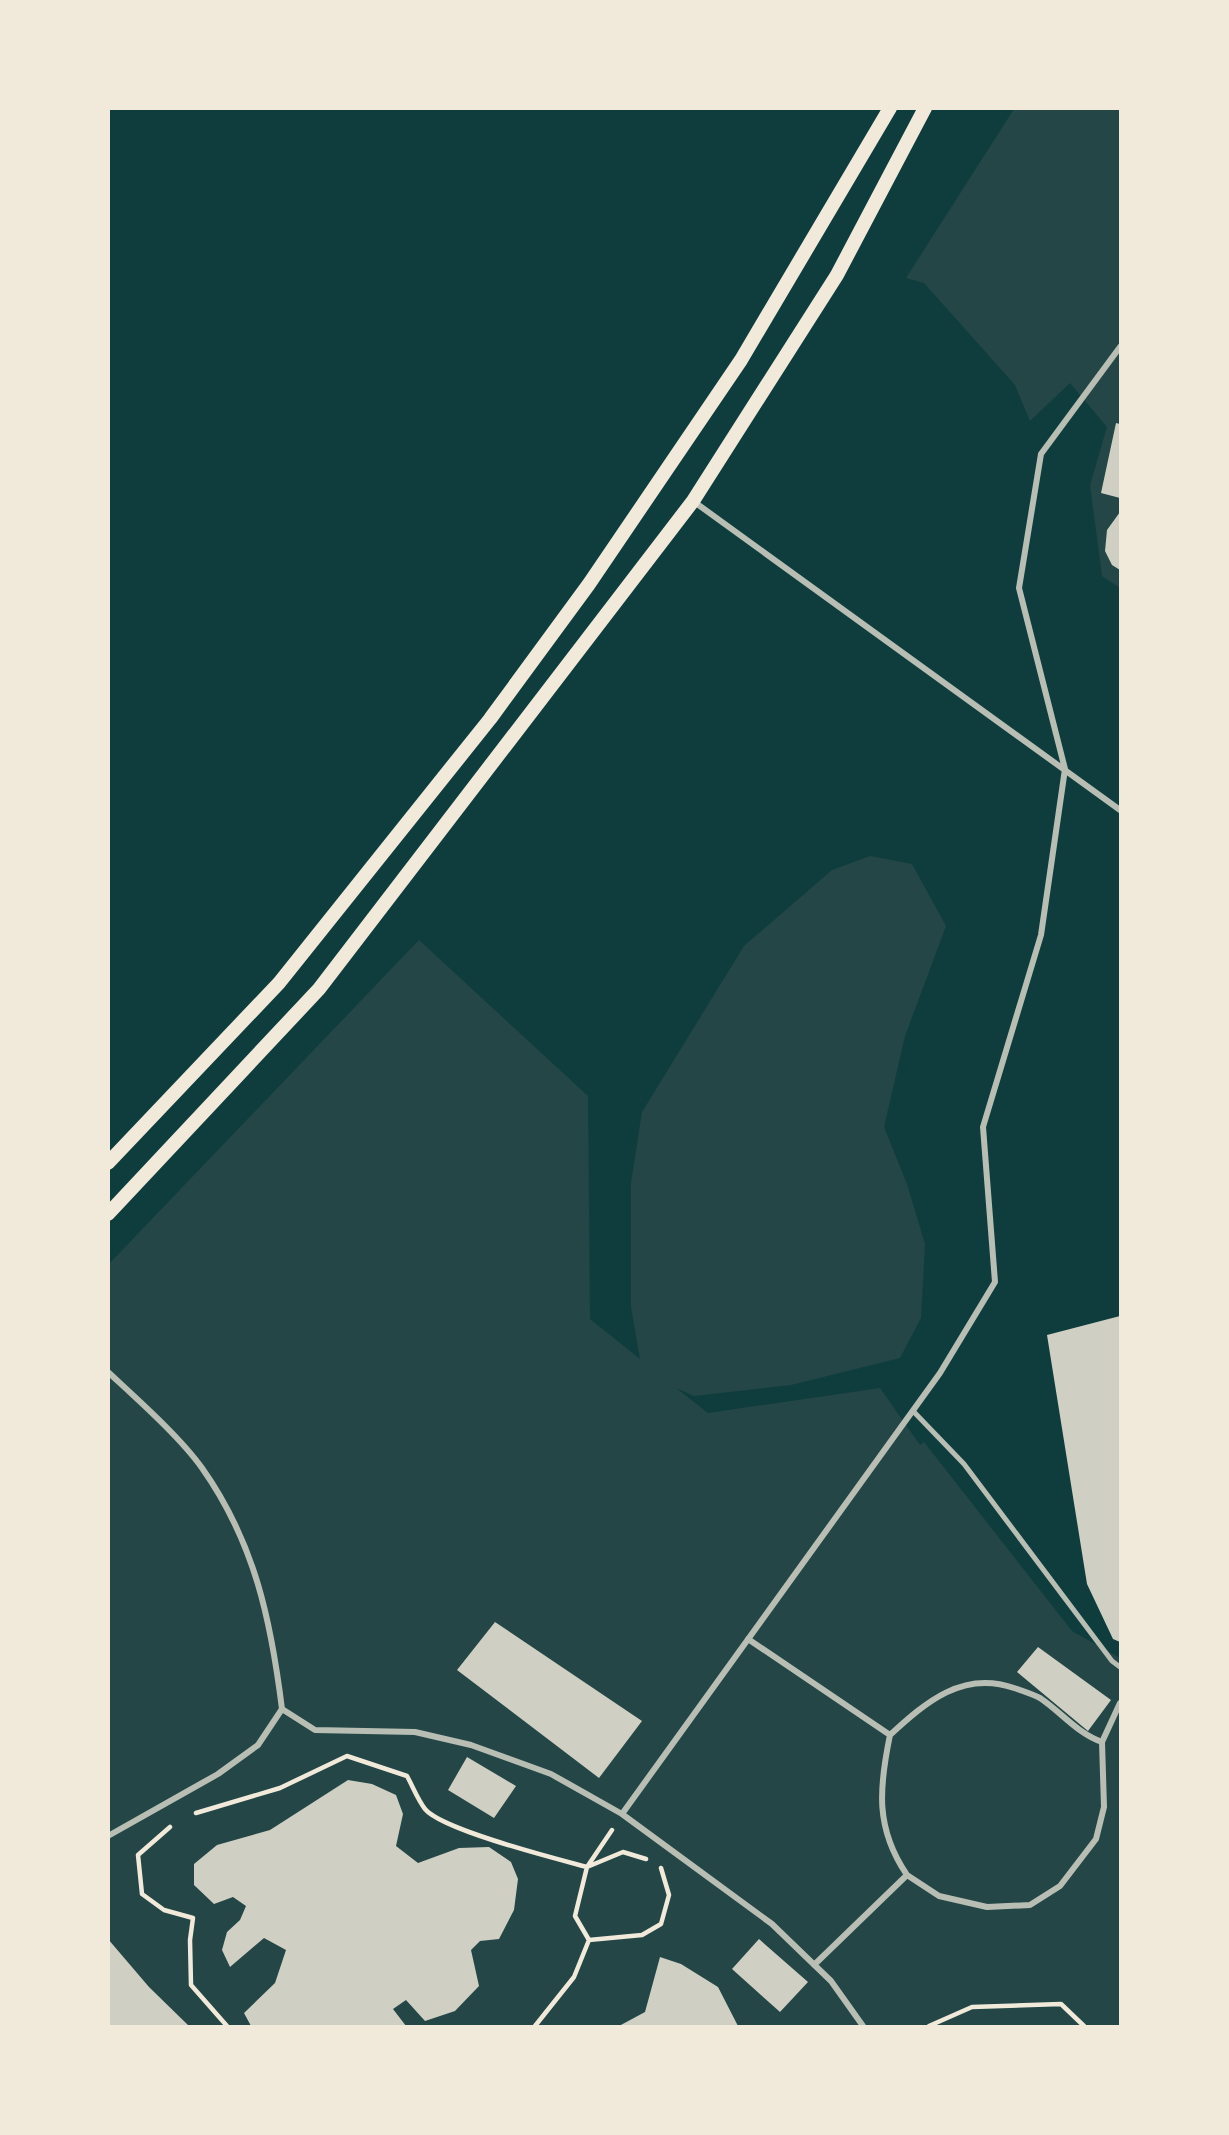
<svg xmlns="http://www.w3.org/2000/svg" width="1229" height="2135" font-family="'PT Sans',sans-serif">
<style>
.green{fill:#244646}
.building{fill:#cfcfc3}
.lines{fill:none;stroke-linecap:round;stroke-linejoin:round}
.path{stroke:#f1e9da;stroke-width:4.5}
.service{stroke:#b8beb3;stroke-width:5}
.pedestrian{stroke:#b8beb3;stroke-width:6}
.secondary{stroke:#f1e9da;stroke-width:14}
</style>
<rect width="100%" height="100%" fill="#0f3d3e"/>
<path class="green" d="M1014 109H1120V588L1102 576 1090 485 1107 427 1070 383 1030 421 1015 385 924 283 906 278Z
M870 856 912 864 946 926 905 1036 884 1127 907 1184 925 1244 921 1318 900 1358 791 1385 694 1396 676 1388 708 1413 880 1388 920 1445 924 1442 1072 1631 1120 1658V2026H109L108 1265 419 940 588 1096 590 1319 640 1359 631 1307V1183L642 1112 744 946 832 870Z"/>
<path class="building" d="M1116 423 1120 424V498L1101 493Z
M1120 512V570L1112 565 1105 551 1107 530Z
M1120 1316V1642L1113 1639 1087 1584 1047 1335Z
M495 1622 642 1721 599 1778 457 1670Z
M1038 1647 1111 1700 1088 1731 1017 1672Z
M467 1757 516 1786 494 1818 448 1790Z
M348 1780 372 1784 396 1795 403 1814 396 1846 418 1863 459 1848 489 1847 511 1862 518 1879 514 1910 499 1939 480 1941 471 1950 479 1986 455 2011 425 2021 406 2000 393 2009 406 2026H251L244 2013 275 1983 286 1950 264 1938 230 1967 222 1950 227 1932 240 1920 246 1906 233 1897 214 1904 194 1885V1864L217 1845 270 1830Z
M108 1939 149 1987 189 2026H108Z
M759 1939 808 1982 780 2012 732 1969Z
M660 1957 681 1964 718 1987 738 2026H619L645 2012Z"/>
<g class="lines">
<path class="path" d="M196 1813 280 1788 347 1756 407 1776C413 1787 418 1800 425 1809 442 1830 557 1859 587 1867L612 1830
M170 1827 138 1855 142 1894 164 1910 193 1918 190 1940 191 1985 227 2026
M589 1940 642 1935 661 1924 669 1895 661 1868
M535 2026 574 1977 589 1940 575 1916 587 1867 623 1852 646 1859
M929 2026 972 2007 1061 2004 1084 2026"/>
<path class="service" d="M913 1411 964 1464 1112 1661 1120 1667"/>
<path class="pedestrian" d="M693 501 1120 810
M108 1372C137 1399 180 1437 202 1468 255 1543 271 1621 282 1709L315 1730 415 1732 471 1745 551 1774 622 1814 940 1373 995 1282 983 1127 1041 935 1065 769 1019 588 1041 454 1120 347
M748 1639 890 1735C879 1788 875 1828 907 1875L814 1965
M890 1735C926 1702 963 1670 1014 1688 1023 1691 1032 1694 1040 1698 1061 1712 1078 1734 1102 1742L1120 1703
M622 1814 772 1924 831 1981 863 2026
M108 1836 218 1774 258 1745 282 1709
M907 1875 939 1896 987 1907 1030 1905 1060 1886 1096 1839 1104 1807 1102 1742"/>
<path class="secondary" d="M108 1163 279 983 490 719 589 584 741 360 890 108
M108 1214 319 989 693 501 837 275 925 108"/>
</g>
<rect width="1229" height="2135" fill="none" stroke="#f1e9da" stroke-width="220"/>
</svg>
